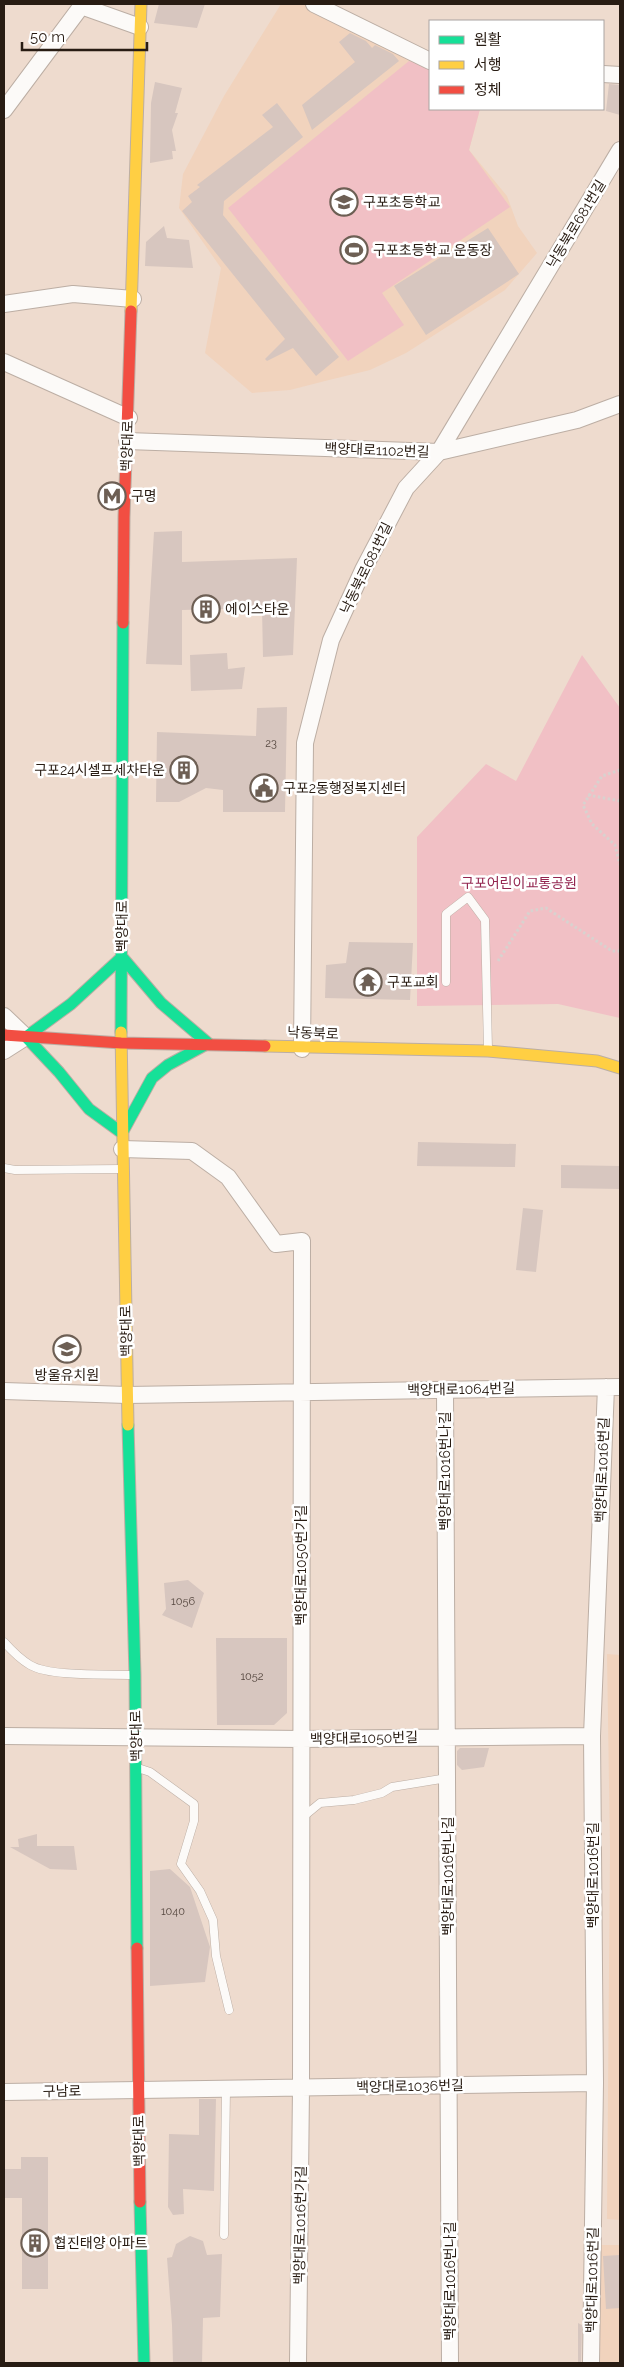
<svg xmlns="http://www.w3.org/2000/svg" width="624" height="2367" font-family="Raleway,'Noto Sans KR',sans-serif">
<style>
.built{fill:#f1d3bd}
.green{fill:#f1c0c5}
.building{fill:#d7c6bf}
.lines{fill:none;stroke-linecap:round;stroke-linejoin:round}
.lane-casing{stroke:#bcaea4;stroke-width:9}
.street-casing{stroke:#bcaea4;stroke-width:18}
.fast-casing{stroke:#bcaea4;stroke-width:13}
.slow-casing{stroke:#bcaea4;stroke-width:13}
.jam-casing{stroke:#bcaea4;stroke-width:13}
.path{stroke:#d8d2cf;stroke-width:3;stroke-dasharray:2.5 2.5;stroke-linecap:butt}
.lane{stroke:#fcfaf8;stroke-width:8}
.street{stroke:#fcfaf8;stroke-width:16}
.fast{stroke:#16e098;stroke-width:11}
.slow{stroke:#ffcf43;stroke-width:11}
.jam{stroke:#f24e42;stroke-width:11}
.labels{text-anchor:middle;dominant-baseline:central;stroke-width:5;stroke-linejoin:round;paint-order:stroke}
.number-label{font-size:11px;fill:#564840}
.poi-label{font-size:14px;fill:#281c13;stroke:#fff;text-anchor:start}
.street-label{font-size:14px;fill:#281c13;stroke:#fff}
.park-label{font-size:14px;fill:#932650;stroke:#fff}
</style>
<rect width="100%" height="100%" fill="#eedbce"/>
<path class="built" d="M281 4H310L430 63V109H480L469 150 507 196 518 226 537 253 505 290 406 353 370 370 325 381 290 390 252 393 205 353 221 268 179 208 183 174 224 96Z
M607 1654 620 1655V2220L607 2219 610 1848Z
M597 2245H620V2363H596Z"/>
<path class="green" d="M409 61 430 67V109H480L469 150 510 207 382 293 404 325 348 361 228 208Z
M582 655 620 708V1018L558 1004 417 1006V837L486 764 516 781Z"/>
<path class="building" d="M159 4H205L197 28 154 23Z
M350 33 366 41 372 48 375 45 393 54 399 61 312 130 302 105 355 62 339 42Z
M155 82 182 88 175 113H178L172 130 176 151H172L173 159 150 163 151 103Z
M609 84 620 85V115L606 111Z
M277 103 303 137 224 201 223 215 339 357 316 376 293 348 267 361 265 359 285 339 182 211 192 202 188 196 200 187 197 185 273 127 262 115Z
M164 226 167 238 189 240 193 268 145 266 146 242Z
M488 228 519 274 426 335 394 286Z
M182 531V562L297 558 293 655 263 657 262 608 182 610V665L146 664 154 532Z
M227 653 228 669 245 667 242 689 191 691 190 655Z
M287 707 285 812H223V790L206 788 179 802H156L157 732 256 736 257 708Z
M349 942 413 943 410 1000 325 998 326 965 346 963Z
M418 1142 516 1144 515 1167 417 1166Z
M561 1165 620 1166V1189L561 1188Z
M523 1208 543 1210 536 1272 516 1270Z
M188 1580 204 1593 192 1628 162 1615 166 1609 164 1583Z
M216 1638H287V1713L274 1725H217Z
M460 1748H489L484 1767 462 1770 457 1765V1751Z
M37 1834V1846H74L77 1870 50 1869 10 1847H19L18 1839Z
M170 1869 190 1887 210 1947 205 1982 150 1986V1871Z
M199 2099H216L214 2191 183 2189 184 2214 173 2215 168 2207 169 2134 199 2135Z
M21 2157H48V2289H22V2198H4V2169H21Z
M190 2236 203 2241 207 2255 222 2254 220 2317 203 2318 202 2363H173L172 2325 167 2258 172 2257 176 2244Z
M620 2255V2308L606 2309 603 2256Z
M578 2323 582 2325 581 2363H578Z"/>
<g class="lines">
<g class="lane-casing">
<path id="lane" d="M446 982V914L468 897 485 920 488 1049
M4 1168 15 1170 122 1169
M4 1642C12 1651 20 1659 30 1665 50 1677 109 1674 133 1675
M138 1768 150 1772 194 1804V1821L181 1864 200 1891 213 1920 216 1956 229 2010
M303 1817 320 1803 354 1800 382 1793 392 1787 447 1778
M224 2235 226 2089"/>
</g>
<g class="street-casing">
<path id="street" d="M314 4 430 61
M81 6 140 27
M603 74 620 75
M4 110 83 4
M4 304 73 294 133 299
M4 362 129 418
M127 441 439 452 577 420 620 404
M4 1016 26 1037 4 1051
M302 1049 305 743 331 640 363 570 406 488 439 452 620 150
M122 1149 192 1151 228 1177 276 1244 302 1241 301 2087 298 2363
M445 1390 450 2363
M4 1391 127 1395 620 1387
M4 1736 301 1739 592 1736
M4 2092 595 2083
M591 2363 595 2083 592 1736 606 1387"/>
</g>
<g class="fast-casing">
<path id="fast" d="M122 957 161 1003 209 1044
M121 1032 123 623
M26 1037 59 1072 89 1109 122 1133
M26 1037 71 1004 122 957
M122 1133 152 1078 168 1065 205 1045
M128 1425 135 1675 137 1948
M140 2202 144 2363"/>
</g>
<g class="slow-casing">
<path id="slow" d="M131 311 141 4
M121 1032 128 1425
M265 1046 488 1051 597 1061 620 1068"/>
</g>
<g class="jam-casing">
<path id="jam" d="M123 623 124 517 131 311
M4 1035 121 1043 265 1046
M137 1948 140 2202"/>
</g>
<path class="path" d="M620 770 602 776 583 805 592 824 615 845 620 865
M588 795 620 801
M498 961 530 911 546 908 612 951H620"/>
<use href="#lane" class="lane"/>
<use href="#street" class="street"/>
<use href="#fast" class="fast"/>
<use href="#slow" class="slow"/>
<use href="#jam" class="jam"/>
</g>
<defs>
<g id="school-ring" transform="scale(1.4375)"><circle r="9.5" fill="#fff" stroke="#6d5f54" stroke-width="1.5"/><path d="M0-5L7-2L0 1L-7-2ZM-4 1L0 2.5L4 1V4Q0 6-4 4Z" fill="#6d5f54"/></g>
<g id="stadium-ring" transform="scale(1.4375)"><circle r="9.5" fill="#fff" stroke="#6d5f54" stroke-width="1.5"/><path d="M0-5a6.5 5 0 1 0 0 10a6.5 5 0 1 0 0-10ZM-3.5-1.8h7v3.6h-7Z" fill="#6d5f54"/></g>
<g id="metro-ring" transform="scale(1.4375)"><circle r="9.5" fill="#fff" stroke="#6d5f54" stroke-width="1.5"/><path d="M-5.5 5V-5H-3L0 0L3-5H5.5V5H3V-.5L0 4L-3-.5V5Z" fill="#6d5f54"/></g>
<g id="building-ring" transform="scale(1.4375)"><circle r="9.5" fill="#fff" stroke="#6d5f54" stroke-width="1.5"/><path d="M-4-6H4V6H1V3H-1V6H-4ZM-2.5-4.3h1.7v1.8h-1.7ZM.8-4.3h1.7v1.8H.8ZM-2.5-1h1.7V.8h-1.7ZM.8-1h1.7V.8H.8Z" fill="#6d5f54"/></g>
<g id="civic-ring" transform="scale(1.4375)"><circle r="9.5" fill="#fff" stroke="#6d5f54" stroke-width="1.5"/><path d="M-.6-6.5H3V-4.5H.6V-3L4-1V1h2V6H-6V1h2V-1L-.6-3ZM-1.2 2.5V6h2.4V2.5Z" fill="#6d5f54"/></g>
<g id="temple-ring" transform="scale(1.4375)"><circle r="9.5" fill="#fff" stroke="#6d5f54" stroke-width="1.5"/><path d="M0-6L5-2H3V0L6.5 2.5H4V6H1.5V3h-3V6H-4V2.5H-6.5L-3 0V-2H-5Z" fill="#6d5f54"/></g>
</defs>
<g fill-rule="evenodd">
<use href="#school-ring" x="344" y="202"/>
<use href="#stadium-ring" x="354" y="250"/>
<use href="#metro-ring" x="112" y="496"/>
<use href="#building-ring" x="206" y="609"/>
<use href="#building-ring" x="184" y="770"/>
<use href="#civic-ring" x="264" y="788"/>
<use href="#temple-ring" x="368" y="982"/>
<use href="#school-ring" x="67" y="1349"/>
<use href="#building-ring" x="35" y="2243"/>
</g>
<g class="labels">
<g class="number-label">
<text x="271" y="743">23</text>
<text x="183" y="1601">1056</text>
<text x="252" y="1676">1052</text>
<text x="173" y="1911">1040</text>
</g>
<g class="poi-label">
<text x="363" y="202">구포초등학교</text>
<text x="373" y="250">구포초등학교 운동장</text>
<text x="131" y="496">구명</text>
<text x="225" y="609">에이스타운</text>
<text x="165" y="770" text-anchor="end">구포24시셀프세차타운</text>
<text x="283" y="788">구포2동행정복지센터</text>
<text x="387" y="982">구포교회</text>
<text x="67" y="1375" text-anchor="middle">방울유치원</text>
<text x="54" y="2243">협진태양 아파트</text>
</g>
<g class="street-label">
<text transform="translate(576 224) rotate(-59)">낙동북로681번길</text>
<text transform="translate(127 446) rotate(-88)">백양대로</text>
<text transform="translate(377 450) rotate(2)">백양대로1102번길</text>
<text transform="translate(366 568) rotate(-64)">낙동북로681번길</text>
<text transform="translate(122 926) rotate(-90)">백양대로</text>
<text transform="translate(313 1033) rotate(2)">낙동북로</text>
<text transform="translate(126 1331) rotate(-91)">백양대로</text>
<text transform="translate(461 1389) rotate(-1)">백양대로1064번길</text>
<text transform="translate(602 1470) rotate(-88)">백양대로1016번길</text>
<text transform="translate(445 1471) rotate(-90)">백양대로1016번나길</text>
<text transform="translate(301 1565) rotate(-90)">백양대로1050번가길</text>
<text transform="translate(136 1736) rotate(-91)">백양대로</text>
<text transform="translate(364 1738) rotate(-1)">백양대로1050번길</text>
<text transform="translate(593 1875) rotate(-90)">백양대로1016번길</text>
<text transform="translate(448 1876) rotate(-90)">백양대로1016번나길</text>
<text transform="translate(410 2086) rotate(-1)">백양대로1036번길</text>
<text transform="translate(62 2091) rotate(-1)">구남로</text>
<text transform="translate(139 2141) rotate(-91)">백양대로</text>
<text transform="translate(300 2225) rotate(-89)">백양대로1016번가길</text>
<text transform="translate(592 2280) rotate(-89)">백양대로1016번길</text>
<text transform="translate(450 2281) rotate(-90)">백양대로1016번나길</text>
</g>
<g class="park-label">
<text x="519" y="883">구포어린이교통공원</text>
</g>
</g>
<rect width="624" height="2367" fill="none" stroke="#281c13" stroke-width="10"/>
<rect x="429" y="20" width="175" height="90" fill="#ffffff" stroke="#a9a4a1"/>
<rect x="439" y="36" width="25" height="8" fill="#16e098" stroke="#a9a4a1"/>
<text x="474" y="45" font-size="15" fill="#281c13">원활</text>
<rect x="439" y="61" width="25" height="8" fill="#ffcf43" stroke="#a9a4a1"/>
<text x="474" y="70" font-size="15" fill="#281c13">서행</text>
<rect x="439" y="86" width="25" height="8" fill="#f24e42" stroke="#a9a4a1"/>
<text x="474" y="95" font-size="15" fill="#281c13">정체</text>
<path d="M22 42v8h125v-8" fill="none" stroke="#281c13" stroke-width="2.5"/>
<text x="30" y="42" font-size="15" fill="#281c13" stroke="#ffffff" stroke-width="4" paint-order="stroke">50 m</text>
</svg>
